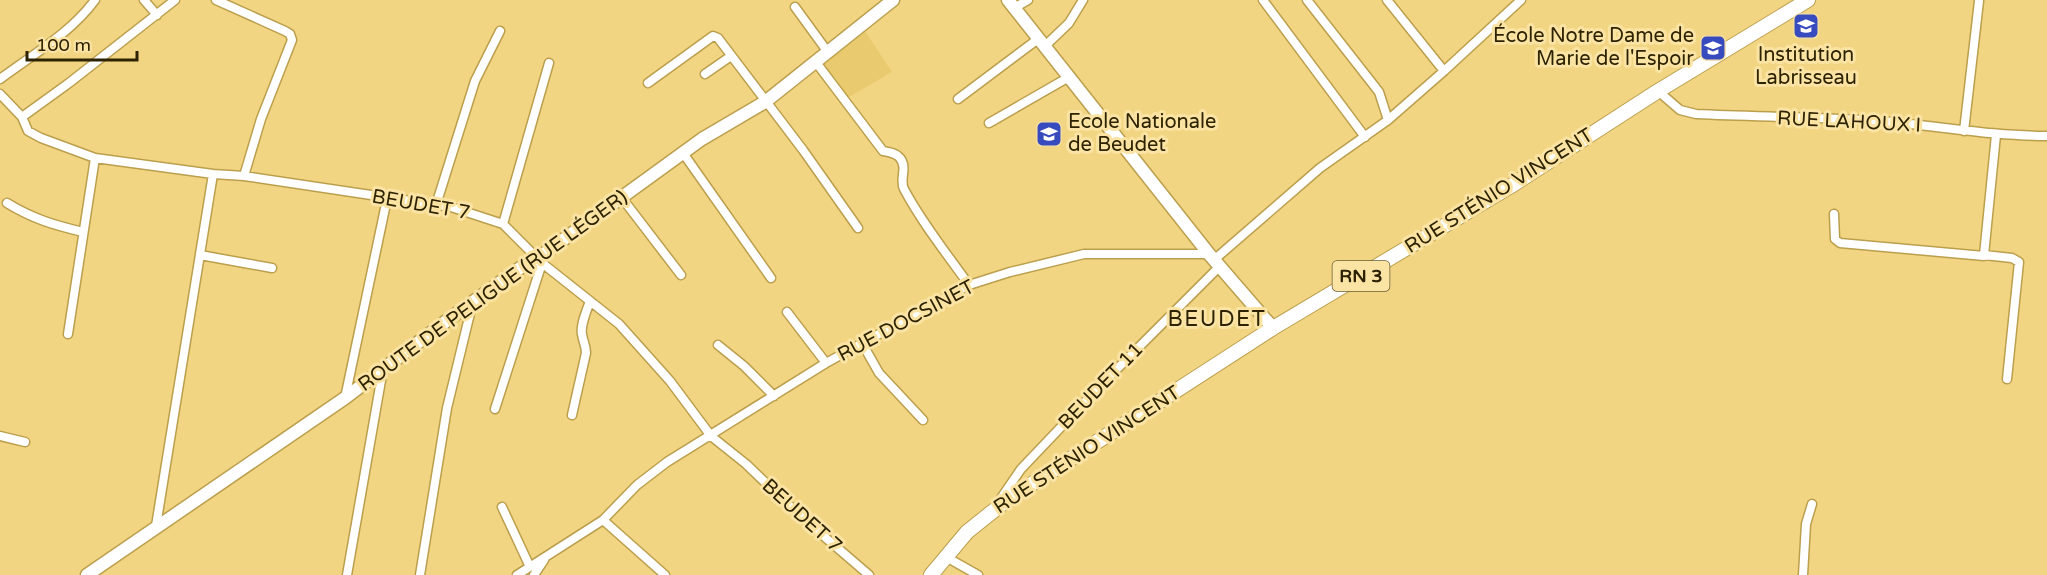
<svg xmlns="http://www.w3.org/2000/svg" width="2047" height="575" font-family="'Varela Round',sans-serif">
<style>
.built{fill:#e9ca6e}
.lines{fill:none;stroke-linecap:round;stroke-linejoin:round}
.street-casing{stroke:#bb9f4d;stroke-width:11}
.secondary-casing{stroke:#bb9f4d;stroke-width:15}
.primary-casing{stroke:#bb9f4d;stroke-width:16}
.street{stroke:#fff;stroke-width:8}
.secondary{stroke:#fff;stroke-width:12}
.primary{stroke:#fff;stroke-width:14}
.labels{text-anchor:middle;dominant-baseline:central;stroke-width:6;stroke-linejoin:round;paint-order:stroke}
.shield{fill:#fae3a3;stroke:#6b5d31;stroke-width:1.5}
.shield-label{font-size:18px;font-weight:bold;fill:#2e2300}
.poi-label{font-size:20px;fill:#2e2300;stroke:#fae3a3;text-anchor:end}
.street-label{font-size:20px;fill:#2e2300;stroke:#fae3a3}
.quarter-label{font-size:22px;letter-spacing:1.5px;fill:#2e2300;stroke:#fae3a3}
</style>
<rect width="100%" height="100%" fill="#f2d583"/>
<path class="built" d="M865 31 892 72 849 97 823 64Z"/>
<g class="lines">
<g class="street-casing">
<path id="street" d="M144 0 157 15
M216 0 285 31 290 34 292 40 261 119 244 176
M1263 0 1365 137
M1307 0 1379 92 1388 120
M1387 0 1444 71
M795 7 827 51
M1014 8 1028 0
M1045 46 1069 23 1083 0
M815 61 883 151C889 152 896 153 900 158 908 168 899 179 904 189 922 223 947 254 969 285
M705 74 731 56
M0 79C32 55 71 33 95 0
M648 83 713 36 718 38 803 150 858 228
M1658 91 1680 110 1696 114C1761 117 1827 117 1892 122 1944 127 1995 136 2047 136
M0 94 22 117 28 131 41 138 95 158 213 174 244 176 451 207 503 224 542 263 619 324 670 381 711 436 746 464 798 514 869 575
M958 99 1038 39
M22 117 69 83 175 0
M989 123 1069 77
M1964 131 1979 1
M1996 135 1984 255 2012 258 2019 262 2007 379
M683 153 771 278
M622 198 681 275
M7 203C33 219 54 225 83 232
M436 205 475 81 500 31
M1834 214 1835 239 1840 243 1984 256
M503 224 549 63
M200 255 272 268
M1215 259 1320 168 1388 120 1444 71 1521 0
M787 312 826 363
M68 334 95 158
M862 343 879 373 923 420
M718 345 744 366 774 396
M345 398 387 199
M495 409 542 263
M572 415 586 353C586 345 583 342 582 334 580 325 587 310 590 301
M0 436 25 442
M997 504 1021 469 1102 384 1220 266
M502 507 530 567
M603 520 665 575
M156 526 213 174
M946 557 978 575
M347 575 383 369
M420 575 447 408 473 301
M517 575 603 520 637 485 667 462 826 363 969 285 1010 272 1084 254H1209
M534 575 544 560
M1803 575 1806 524 1812 504"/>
</g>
<g class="secondary-casing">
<path id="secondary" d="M1008 0 1209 254 1273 328
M87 575 345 398 449 319 527 263 538 258 702 139 765 102 893 0"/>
</g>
<g class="primary-casing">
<path id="primary" d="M931 575 967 532 1007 500 1273 328 1511 186 1658 91 1808 0"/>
</g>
<use href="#street" class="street"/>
<use href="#secondary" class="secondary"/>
<use href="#primary" class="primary"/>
</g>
<defs>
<g id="school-square" transform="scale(1.35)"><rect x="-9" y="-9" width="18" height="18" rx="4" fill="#384bbe" stroke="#fae3a3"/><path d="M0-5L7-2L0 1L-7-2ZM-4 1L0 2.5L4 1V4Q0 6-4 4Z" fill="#fff"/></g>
</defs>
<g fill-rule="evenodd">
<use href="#school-square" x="1806" y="26"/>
<use href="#school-square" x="1713" y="48"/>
<use href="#school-square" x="1049" y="134"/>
</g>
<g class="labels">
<rect class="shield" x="1332.5" y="261" width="57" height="30" rx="4.5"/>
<g class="shield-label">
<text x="1361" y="276">RN 3</text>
</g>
<g class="poi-label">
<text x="1694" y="36">École Notre Dame de<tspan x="1694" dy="23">Marie de l'Espoir</tspan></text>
<text x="1806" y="55" text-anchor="middle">Institution<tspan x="1806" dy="23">Labrisseau</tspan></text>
<text x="1068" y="122" text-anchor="start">Ecole Nationale<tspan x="1068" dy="23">de Beudet</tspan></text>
</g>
<g class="street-label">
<text transform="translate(1849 122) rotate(3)">RUE LAHOUX I</text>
<text transform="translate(1499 191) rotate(-32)">RUE STÉNIO VINCENT</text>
<text transform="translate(421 205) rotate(10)">BEUDET 7</text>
<text transform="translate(493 291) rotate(-36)">ROUTE DE PELIGUE (RUE LÉGER)</text>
<text transform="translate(906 321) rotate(-28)">RUE DOCSINET</text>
<text transform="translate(1101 386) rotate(-46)">BEUDET 11</text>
<text transform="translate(1087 450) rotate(-33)">RUE STÉNIO VINCENT</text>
<text transform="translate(802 516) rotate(42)">BEUDET 7</text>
</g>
<g class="quarter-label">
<text x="1217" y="319">BEUDET</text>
</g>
</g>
<path d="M27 51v9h110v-9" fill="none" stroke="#2e2300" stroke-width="3"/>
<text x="36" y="51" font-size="18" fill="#2e2300" stroke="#fae3a3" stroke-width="4.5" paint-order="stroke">100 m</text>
</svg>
